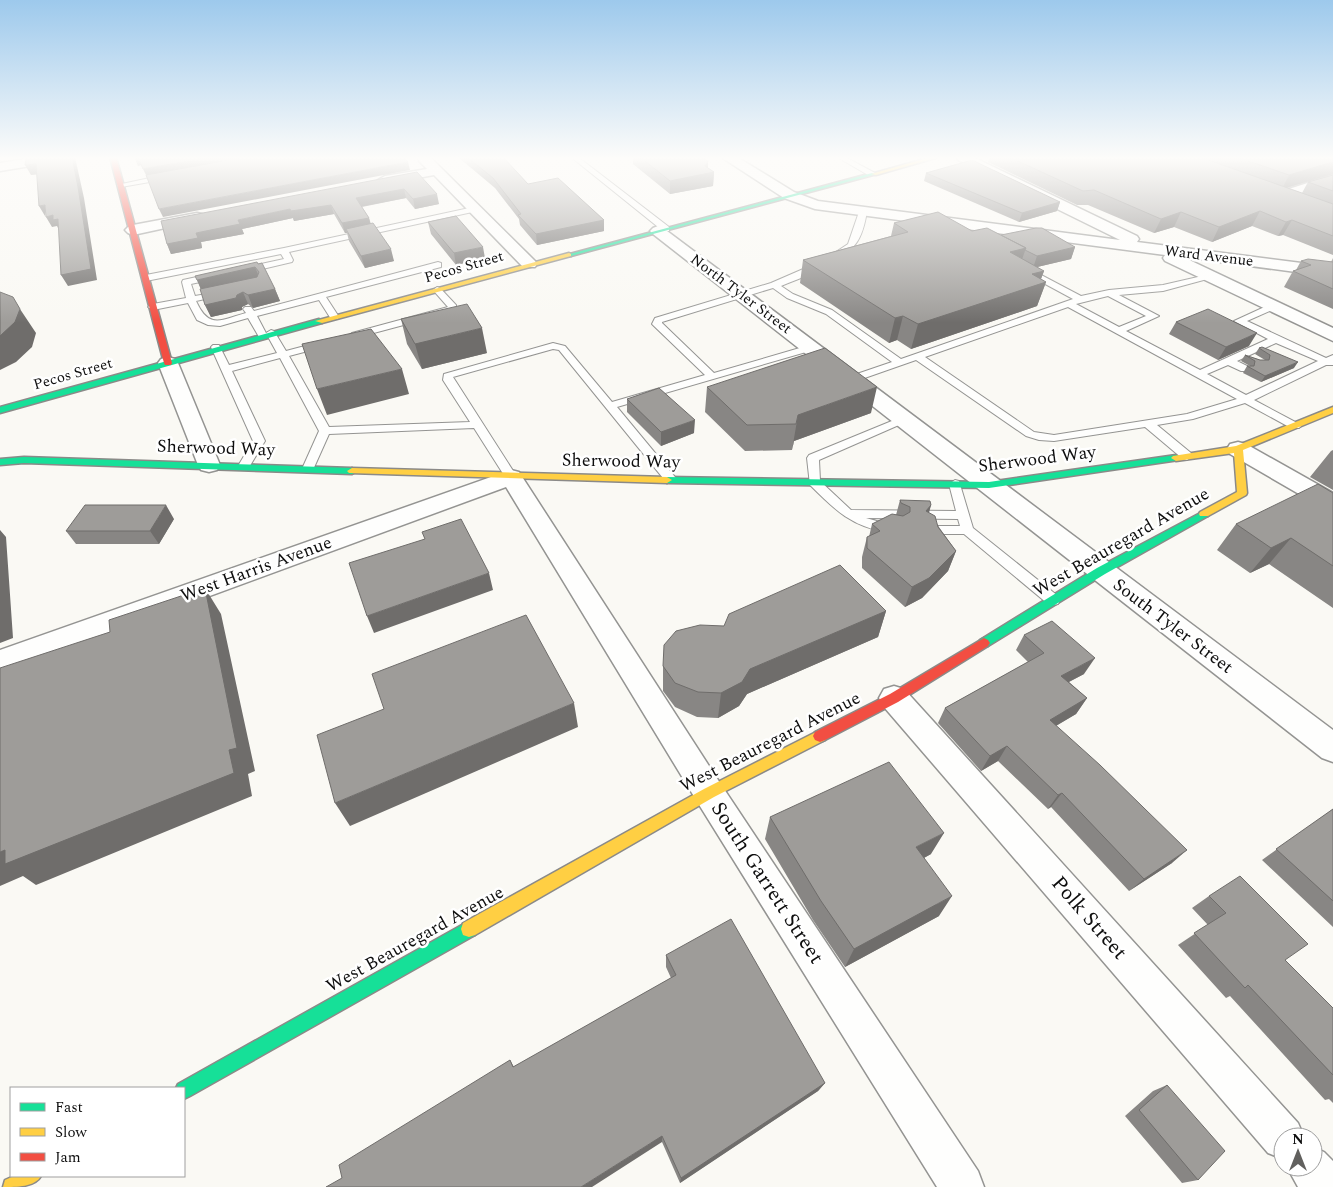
<svg xmlns="http://www.w3.org/2000/svg" width="1333" height="1187" font-family="Spectral,serif">
<style>
.lines{fill:none;stroke-linecap:round;stroke-linejoin:round}
.lane-casing{stroke:#949492;stroke-width:2}
.street-casing{stroke:#949492;stroke-width:3}
.fast-casing{stroke:#8b8a88;stroke-width:3}
.slow-casing{stroke:#8b8a88;stroke-width:3}
.jam-casing{stroke:#8b8a88;stroke-width:3}
.lane{fill:#fefefd;fill-rule:evenodd}
.street{fill:#fefefd;fill-rule:evenodd}
.fast{fill:#16e098;fill-rule:evenodd}
.slow{fill:#ffcf43;fill-rule:evenodd}
.jam{fill:#f24e42;fill-rule:evenodd}
.wall{fill:#888684}
.shaded-wall{fill:#6f6d6b}
.building{fill:#9e9c99;stroke:#6f6d6b}
.labels{text-anchor:middle;dominant-baseline:central;stroke-width:5;stroke-linejoin:round;paint-order:stroke}
.far-street-label{font-size:15px;fill:#0e0e0e;stroke:#fff}
.street-label{font-size:18px;fill:#0e0e0e;stroke:#fff}
.near-street-label{font-size:21px;fill:#0e0e0e;stroke:#fff}
</style>
<rect width="100%" height="100%" fill="#faf9f4"/>
<g class="lines">
<g class="lane-casing">
<path id="lane" d="M571 157H578L669 227V231H663Z
M837 157H845L875 173 868 175Z
M164 175 168 177 167 179 121 187 117 185Z
M474 207H477V211L289 252 293 260 292 262 246 273 242 270 243 268 284 259 281 254 146 281 142 278 146 275 284 248Z
M860 209 867 211C865 223 862 238 853 247 837 267 804 276 781 286L793 294 832 310 901 359 1073 299 1023 272V268L1026 267 1081 296 1109 290 1163 285 1211 274V278L1163 291 1119 295 1159 316 1126 331 1200 370 1268 339 1234 321 1271 304 1276 307 1274 309 1247 321 1326 358 1333 355V365H1326L1254 400 1299 424 1301 426 1299 428H1291L1245 403 1193 419 1157 425 1191 453 1193 456 1187 460 1183 459 1145 427 1054 441 1039 440 1026 436 916 360 856 381H848L847 379 848 377 892 362 826 314 787 298 773 288 662 322V323L714 373 810 345 815 348 813 350 617 407 675 477 677 480 675 483H667L559 350 553 349 453 377 517 477 515 480H507L474 428 329 434 312 472H304L302 469 319 431 280 358 232 371 265 441 248 469 244 470 238 466 253 441 211 347 213 345H219L229 365 277 353 266 333 271 330 274 331 286 351 320 342 323 343V347L289 356 329 427 470 422 443 380 444 374 553 343 565 346 612 402 705 375 654 326 652 324 655 318 771 283 824 260 848 244ZM1108 296 1146 316 1119 327 1076 304ZM1068 307 1237 399 1187 414 1054 435 1034 432 925 357ZM1276 343 1318 361 1246 395 1207 374 1228 365 1241 371H1249V367L1237 361Z
M438 262 441 263V267L326 297 339 317 337 319H331L319 300 257 316 267 335 262 338 259 337 248 318 220 326 208 325 197 320 188 303 153 310 148 307 153 304 186 298 182 282 183 280 215 273 219 276 218 278 191 284 195 296 223 291V295L196 301C209 330 221 320 246 313L243 309 245 307H251L254 311Z
M437 287 440 288 456 305V311L355 338 350 335 352 333 448 307 433 290Z
M904 416 909 419 908 421 819 460 820 481 851 510 956 511 949 484 955 480 959 481 973 528 1058 596 1060 600 1058 604 1053 605 1048 604 964 534H927L921 530 927 526H960L958 519 866 518 894 526 895 529 889 533C851 526 836 511 810 485L807 458 809 455Z"/>
</g>
<g class="street-casing">
<path id="street" d="M39 157H68L61 161 0 171V163Z
M418 157H430L535 261 537 264 535 267H523L434 175 385 184 378 180 385 176 427 169 419 161Z
M721 157H737L794 192 818 201 1120 240 958 160 956 157H973L1137 236 1139 239 1137 242 1333 267V277L1183 257 1333 328V341L1165 261 1163 258 1165 255 815 209 784 198Z
M1333 175V184L1281 200 1276 199 1274 196 1276 193Z
M197 213 202 214 204 217 202 220 133 235 128 233 125 230 128 227 133 225Z
M658 226 663 228 1333 730V762L1322 758 653 234 650 231 653 228Z
M168 357 175 359 178 363 220 465 217 470 209 472 201 470 198 465 158 363 161 359Z
M1238 442 1246 444 1333 493V511L1325 509 1230 454 1227 449 1230 444Z
M511 470 519 472 720 783 978 1171 984 1187H937L698 803 506 487 0 673V650Z
M894 686 904 689 1298 1123 1304 1137H1283V1159L1268 1153 884 707 879 698 884 689Z
M1313 1147 1324 1152 1333 1161V1187H1298L1287 1167H1313Z"/>
</g>
<g class="fast-casing">
<path id="fast" d="M872 173 877 174 571 256 566 255Z
M319 319 323 321 322 323 0 413V407Z
M1176 455 1181 458 1179 460 989 488 667 483 662 480 667 477 989 482Z
M24 457 352 468 357 471 352 474 24 463 0 465V459Z
M1204 511 1209 514 1208 516 1105 574 988 646H980L978 643 980 640 1097 568Z
M469 921 475 923 477 929 475 935 190 1096 184 1099V1088H176L178 1084Z"/>
</g>
<g class="slow-casing">
<path id="slow" d="M931 157H939L876 175 871 174Z
M569 253 571 254V256L322 323 315 321Z
M1333 407V413L1243 450 1247 493 1246 495 1208 516H1200L1199 514 1200 512 1237 492 1234 453 1176 461 1171 458 1173 456 1236 446Z
M352 468 667 477 672 480 667 483 349 473 347 471Z
M820 730 825 732 827 736 825 740 714 797 475 935 469 937 463 935 461 929 463 923 704 789Z
M14 1176H41C35 1187 17 1187 3 1187L5 1180Z"/>
</g>
<g class="jam-casing">
<path id="jam" d="M110 157H116L172 363 171 365H165L164 363Z
M984 638 988 640 990 643 988 646 898 702 825 740 820 742 815 740 813 736 815 732 890 694Z"/>
</g>
<use href="#lane" class="lane"/>
<use href="#street" class="street"/>
<use href="#fast" class="fast"/>
<use href="#slow" class="slow"/>
<use href="#jam" class="jam"/>
</g>
<path class="wall" d="M458 157H503L528 184 604 220V231L537 245 520 225 519 219 495 188Z
M633 157H702L708 168 714 172 713 186 670 194 633 164Z
M990 157H1333V174L1287 188 1302 193 1308 182 1333 175V255L1283 235 1278 236 1252 226 1212 242 1174 227 1154 233 1088 205H1077L988 162Z
M417 172 439 204 415 209 406 198 362 207 369 218 371 224 394 261 365 268 349 241 347 233H345L334 214 294 221 293 218 242 229 244 234 201 242 202 248 171 254 167 244Z
M926 173 1060 202 1057 211 1019 222 924 181Z
M428 222 485 258 456 265 431 234Z
M894 223 972 231 1075 247 1071 259 1037 267 1044 271 1041 279 1046 282 1037 306 911 349 897 340 889 343 800 283 803 260 891 236Z
M1333 258V309L1284 287 1293 271 1296 270 1301 261 1331 262Z
M258 264 275 289 280 301 253 308 248 304 242 307V310L211 317 205 305 201 289 197 280Z
M401 319 487 353 422 369 407 344Z
M1176 322 1249 346 1218 360 1169 334Z
M1259 348 1294 368 1261 382 1243 373 1247 366H1250L1241 361 1245 355 1260 360H1265L1255 354Z
M707 387 871 413 794 441 792 450 745 451 705 412Z
M627 399 694 433 661 446 627 412Z
M1333 450V490L1310 477 1331 451Z
M1333 493V608L1269 564 1250 573 1217 550 1236 524Z
M900 500 931 505 929 513 956 551 948 571 922 598 905 607 862 568V557L867 537H869L872 524 896 515Z
M174 519 159 544H76L66 531Z
M886 611 878 637 747 694 739 706 718 718 697 717 675 707 663 691V666L724 626Z
M1024 635 1084 674 1069 682 1087 698 1076 714 1056 726 1172 863 1129 891 1051 807 1048 809 998 761 981 771 938 723 945 708 1028 662 1016 650Z
M1333 809V927L1262 860Z
M770 817 931 854 924 858 939 916 845 967 813 920 765 839Z
M1209 896 1285 960 1333 1008V1103L1329 1099 1325 1100 1230 996 1226 998 1178 945 1208 925 1192 908Z
M666 955 825 1083 818 1091 680 1183 662 1142 342 1178 510 1060 514 1067 671 978 666 967Z
M1167 1085 1198 1180 1182 1183 1125 1116 1153 1091Z"/>
<path class="shaded-wall" d="M72 157H75L84 198 97 280 68 286 61 275Z
M134 157H138L142 165 138 166Z
M211 157H258L147 177 143 169Z
M708 161V173L714 172 713 186 670 194V181L705 166Z
M408 162 410 170 163 217 159 209Z
M1333 162V174L1282 189 1289 175Z
M36 164 42 174 31 175 25 165Z
M404 189 406 198 359 207 356 198Z
M437 194 439 204 415 209 413 199Z
M1060 202 1057 211 1019 222 1022 213Z
M45 205V216L39 206Z
M331 205 334 214 294 221 293 218 242 229 244 234 201 242 202 248 171 254 167 244 196 233 238 220 290 209Z
M1260 211 1252 226 1212 242 1219 227Z
M1181 212 1174 227 1154 233 1161 219Z
M53 215 58 219 59 230 57 226 52 227 46 217Z
M369 218 371 227 346 229 347 233H345L342 223Z
M604 220V231L537 245 536 234Z
M1292 220 1283 235 1278 236 1286 222Z
M483 247 485 258 456 265 454 253Z
M1075 247 1071 259 1033 268 1037 256Z
M1026 248 1018 271 1010 252Z
M391 249 394 261 365 268 361 256Z
M255 267 260 279 202 292 197 280Z
M1044 271 1039 284 1046 282 1037 306 911 349 918 324 1032 274Z
M275 289 280 301 253 308 248 295Z
M243 292 248 304 242 307V310L211 317 205 305 237 295Z
M20 309 36 333 32 347 16 362 0 370V336Z
M903 316 897 340 889 343 895 318Z
M482 328 487 353 422 369 415 344Z
M1257 333 1249 346 1218 360 1226 347Z
M1298 362 1294 368 1261 382 1265 376Z
M402 369 409 394 327 415 317 389Z
M877 387 871 413 794 441 792 450 798 415Z
M695 420 694 433 661 446V432Z
M166 505 174 519 159 544 150 531Z
M931 505 925 525 926 511Z
M0 530 6 537 13 638 0 643Z
M1291 538 1269 564 1250 573 1271 548Z
M956 551 948 571 922 598 905 607 912 587Z
M489 573 493 590 374 633 367 616Z
M205 588 221 614 255 771 248 774 252 796 36 885 23 876 0 886V852L229 750Z
M886 611 878 637 747 694 739 706 718 718 721 693 750 669Z
M1095 658 1084 674 1051 691 1061 676Z
M1087 698 1076 714 1040 735 1050 720Z
M574 703 578 727 350 826 335 803Z
M1007 746 998 761 981 771 990 756Z
M1062 793 1051 807 1048 809 1058 795Z
M944 833 931 854 905 868 916 847Z
M1187 850 1172 863 1129 891 1144 879Z
M952 896 939 916 845 967 854 949Z
M825 1083 818 1091 680 1183 681 1178Z
M662 1136V1142L592 1187H581Z"/>
<path class="building" d="M33 157H72L78 187 91 269 61 275 58 219 53 220V215L46 217 45 205 39 206 36 164 25 165 26 158Z
M138 157H211L143 169Z
M245 157H403L408 162 159 209 146 175Z
M467 157H503L528 184 558 178 604 220 536 234 518 215 521 214 493 178Z
M640 157H702L708 161 705 166 714 172 670 181Z
M1009 157H1200L1333 204V236L1292 220 1286 222 1260 211 1219 227 1181 212 1161 219 1094 190 1083 191Z
M1237 157H1333V162L1289 175Z
M972 160 1060 202 1022 213 926 173Z
M417 172 437 194 413 199 404 189 356 198 369 218 342 223 331 205 291 211 290 209 238 220 240 224 196 233 198 238 167 244 161 221Z
M1333 175V191L1308 182Z
M938 212 972 231 987 228 1026 248 1010 252 1044 271 1032 274 1046 282 918 324 903 316 895 318 803 260 908 232 894 223Z
M456 216 483 247 454 253 428 222Z
M373 223 391 249 361 256 346 229Z
M1036 228H1042L1075 247 1037 256 1025 250 1026 248 1001 235Z
M1308 259 1333 262V289L1293 271 1311 265 1301 261Z
M257 262 258 264 262 263 275 289 248 295 243 292 237 295 236 298 205 305 200 289 257 277 259 272 255 267 197 280 195 276Z
M0 292 13 297 20 309 15 322 0 336Z
M467 304 482 328 415 344 401 319Z
M1208 309 1257 333 1226 347 1176 322Z
M371 329 402 369 317 389 302 344Z
M1262 347 1298 362 1265 376 1247 366H1254L1255 361 1245 355 1260 360H1269L1270 355 1259 348Z
M825 348 877 387 798 415 796 424 747 425 707 387Z
M659 388 695 420 661 432 627 399Z
M1318 484 1333 493V566L1291 538 1271 548 1236 524Z
M900 500 930 501 931 505 926 511 935 516 938 527 956 551 929 578 912 587 867 548V537L880 531 872 524 892 514 903 516 910 512V507L901 503Z
M85 505H166L150 531H66Z
M461 519 489 573 367 616 349 563 425 539 422 532Z
M840 565 886 611 750 669 742 682 721 693 698 692 675 683 663 666 664 645 676 631 700 625 724 626 729 614Z
M205 588 237 748 229 750 234 773 5 864V850L0 852V668L110 632 109 620Z
M526 615 574 703 335 803 317 735 384 709 372 674Z
M1052 621 1095 658 1061 676 1087 698 1050 720 1100 765 1187 850 1144 879 1062 793 1058 795 1007 746 990 756 945 708 1044 653 1024 635Z
M889 762 944 833 916 847 952 896 854 949 821 901 770 817Z
M1333 809V901L1276 849Z
M1240 876 1308 944 1285 960 1333 1008V1075L1248 985 1245 988 1194 933 1226 913 1209 896Z
M731 919 825 1083 681 1178 662 1136 581 1187H326L342 1178 339 1165 510 1060 513 1067 676 975 666 955Z
M1167 1085 1225 1151 1198 1180 1139 1110Z"/>
<linearGradient id="sky" x2="0" y2="1"><stop stop-color="#9dc9ec"/><stop offset="0.49" stop-color="#fdfcfa"/><stop offset="1" stop-color="#fdfcfa" stop-opacity="0"/></linearGradient>
<rect width="1333" height="323" fill="url(#sky)"/>
<g class="labels">
<g class="far-street-label">
<text transform="translate(1209 256) rotate(7)">Ward Avenue</text>
<text transform="translate(464 267) rotate(-16)">Pecos Street</text>
<text transform="translate(741 294) rotate(37)">North Tyler Street</text>
<text transform="translate(73 374) rotate(-16)">Pecos Street</text>
</g>
<g class="street-label">
<text transform="translate(216 448) rotate(2)">Sherwood Way</text>
<text transform="translate(1037 459) rotate(-7)">Sherwood Way</text>
<text transform="translate(621 461) rotate(1)">Sherwood Way</text>
<text transform="translate(1121 542) rotate(-30)">West Beauregard Avenue</text>
<text transform="translate(256 569) rotate(-20)">West Harris Avenue</text>
<text transform="translate(1173 626) rotate(37)">South Tyler Street</text>
<text transform="translate(770 742) rotate(-27)">West Beauregard Avenue</text>
<text transform="translate(415 939) rotate(-29)">West Beauregard Avenue</text>
</g>
<g class="near-street-label">
<text transform="translate(767 883) rotate(57)">South Garrett Street</text>
<text transform="translate(1089 918) rotate(49)">Polk Street</text>
</g>
</g>
<rect x="10" y="1087" width="175" height="90" fill="#ffffff" stroke="#9f9f9f"/>
<rect x="20" y="1103" width="25" height="8" fill="#16e098" stroke="#9f9f9f"/>
<text x="55" y="1112" font-size="15" fill="#0e0e0e">Fast</text>
<rect x="20" y="1128" width="25" height="8" fill="#ffcf43" stroke="#9f9f9f"/>
<text x="55" y="1137" font-size="15" fill="#0e0e0e">Slow</text>
<rect x="20" y="1153" width="25" height="8" fill="#f24e42" stroke="#9f9f9f"/>
<text x="55" y="1162" font-size="15" fill="#0e0e0e">Jam</text>
<g transform="translate(1298 1152)"><circle r="24" fill="#ffffff" stroke="#9f9f9f"/>
<path d="M0-4L9 19L0 12L-9 19Z" fill="#61605e"/>
<text y="-8" font-size="14" font-weight="bold" text-anchor="middle" fill="#0e0e0e">N</text>
</g>
</svg>
